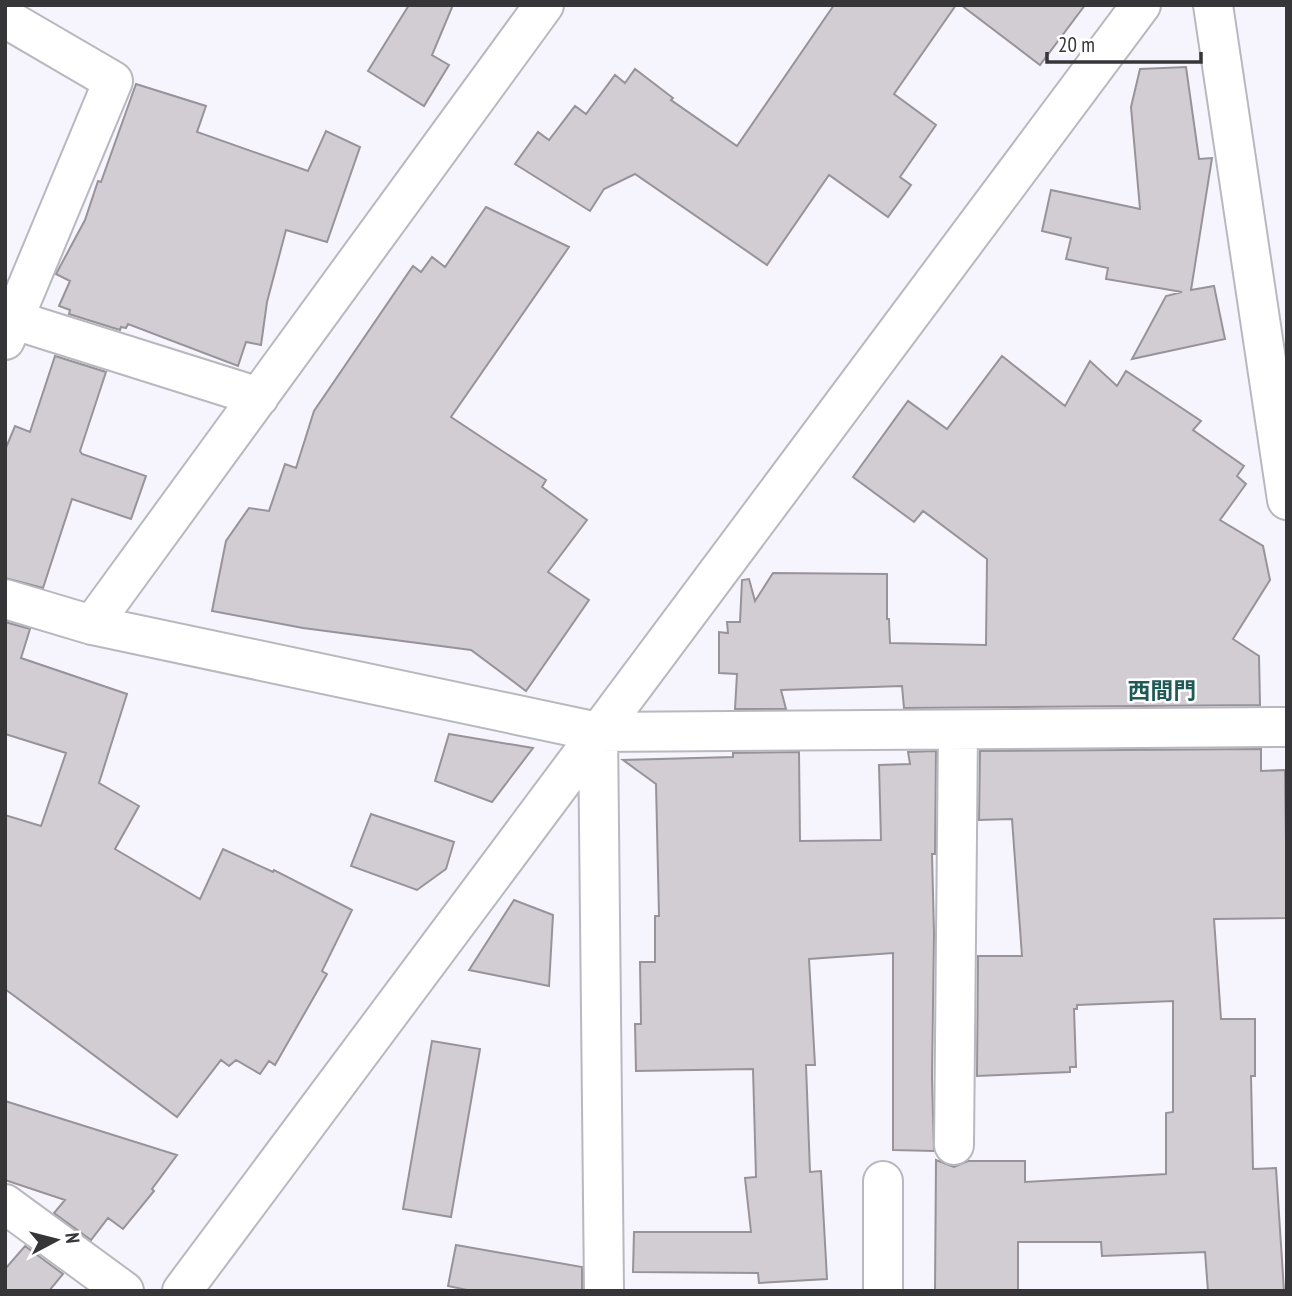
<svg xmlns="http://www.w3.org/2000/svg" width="1292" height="1296" font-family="'PT Sans Narrow','Noto Sans JP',sans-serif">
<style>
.building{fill:#d2cdd3;stroke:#989398;stroke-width:2}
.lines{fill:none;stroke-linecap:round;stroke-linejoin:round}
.street-casing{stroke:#b8b8bf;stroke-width:42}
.street{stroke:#fff;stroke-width:38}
.labels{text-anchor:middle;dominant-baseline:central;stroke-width:5;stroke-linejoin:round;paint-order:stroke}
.quarter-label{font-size:23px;font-weight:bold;fill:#205a57;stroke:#fff}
</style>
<rect width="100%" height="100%" fill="#f6f5fd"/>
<path class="building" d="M409 5H453L432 55 449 65 424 106 368 71Z
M834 5H956L894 94 936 125 900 177 911 185 888 217 829 175 767 265 635 174 604 189 590 211 515 164 538 132 549 140 575 106 586 114 615 75 625 83 635 69 673 98 671 100 737 146Z
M961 5H1085L1040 65Z
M1186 67 1199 159 1212 158 1191 290 1214 286 1225 339 1132 359 1166 296 1182 292 1106 279 1108 268 1066 259 1071 238 1042 231 1051 190 1140 209 1131 107 1140 69Z
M136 84 206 106 197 132 308 171 326 131 360 147 327 242 286 230 267 302 261 345 246 342 238 366 128 324 126 328 121 327 120 330 69 314 70 310 59 306 70 281 56 274 85 220 98 181 101 182Z
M486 207 569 247 451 417 546 480 542 487 587 520 548 572 589 600 526 691 471 650 303 628 212 611 226 541 249 508 269 511 285 464 296 468 314 411 413 266 421 272 432 257 445 267Z
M55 356 106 372 80 451 82 454 146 476 131 519 72 499 43 588 5 578V450L15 426 30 432Z
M1002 356 1065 406 1090 361 1117 386 1126 371 1201 421 1193 430 1244 466 1237 476 1246 484 1220 520 1263 546 1270 580 1233 639 1259 656 1260 705 904 708 902 686 781 690 786 709H735L737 674 719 673V632L728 633 727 622H740L742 580 749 579 755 601 773 573 887 574V619H889L890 643 986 645 987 559 923 511 914 522 853 477 908 401 947 429Z
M5 622 30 629 21 658 127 694 99 783 139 806 115 849 200 899 223 849 273 872 274 870 352 910 322 971 327 974 275 1065 269 1061 260 1074 236 1060 229 1066 221 1060 177 1117 5 989V815L41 826 66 753 5 734Z
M449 734 533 748 492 802 435 781Z
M1261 749V771L1285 770 1287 918 1214 919 1221 1019H1255V1076H1251L1253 1169 1276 1168 1284 1291H1208L1205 1252 1102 1256 1101 1242H1018V1291H935L936 1160 954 1167 968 1161H1025V1182L1166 1174V1113L1173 1112V1001L1077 1005V1009H1074L1076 1067H1070V1072L977 1076 978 956H1022L1012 819 979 820 980 751Z
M936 751 935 854H932L934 933 932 1078 934 1151 893 1150V953L809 959 815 1065H806L810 1172 821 1171 827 1279 759 1283 758 1273 633 1272 634 1232H751L745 1178 756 1177 753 1069 636 1071 635 1024H641L640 962H655V916H659L656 784 623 760 733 757V753L799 752 800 841 881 840 879 765 910 764 908 752Z
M371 814 454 842 446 869 417 890 351 866Z
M514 900 553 915 549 986 469 970Z
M432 1041 480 1049 451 1217 403 1209Z
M5 1101 177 1155 152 1189 154 1191 123 1229 108 1218 91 1240 54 1213 65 1200 5 1180Z
M456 1245 582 1267V1291H472L448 1286Z
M25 1246 63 1274 49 1291H5V1269Z"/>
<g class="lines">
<g class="street-casing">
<path id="street" d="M1213 5 1287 500
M5 18 113 81 5 340
M5 317 259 397
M5 599 92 625 598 732 1287 727
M92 625 544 5
M598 732 604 1291
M954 1145 958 730
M883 1181V1291
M5 1204 124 1291
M182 1291 1141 5"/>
</g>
<use href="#street" class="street"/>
</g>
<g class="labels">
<g class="quarter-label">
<text x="1162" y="690">西間門</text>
</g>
</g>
<rect width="1292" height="1296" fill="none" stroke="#363639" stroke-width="14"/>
<g transform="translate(56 1240) rotate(83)" stroke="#ffffff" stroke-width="5" paint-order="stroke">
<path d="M0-5L12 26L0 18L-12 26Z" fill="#363639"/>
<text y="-10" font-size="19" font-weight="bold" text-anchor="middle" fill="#363639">N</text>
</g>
<path d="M1047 52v10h154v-10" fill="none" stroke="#363639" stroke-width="3.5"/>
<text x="1058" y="52" font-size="21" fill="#363639" stroke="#ffffff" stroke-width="5" paint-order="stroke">20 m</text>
</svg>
